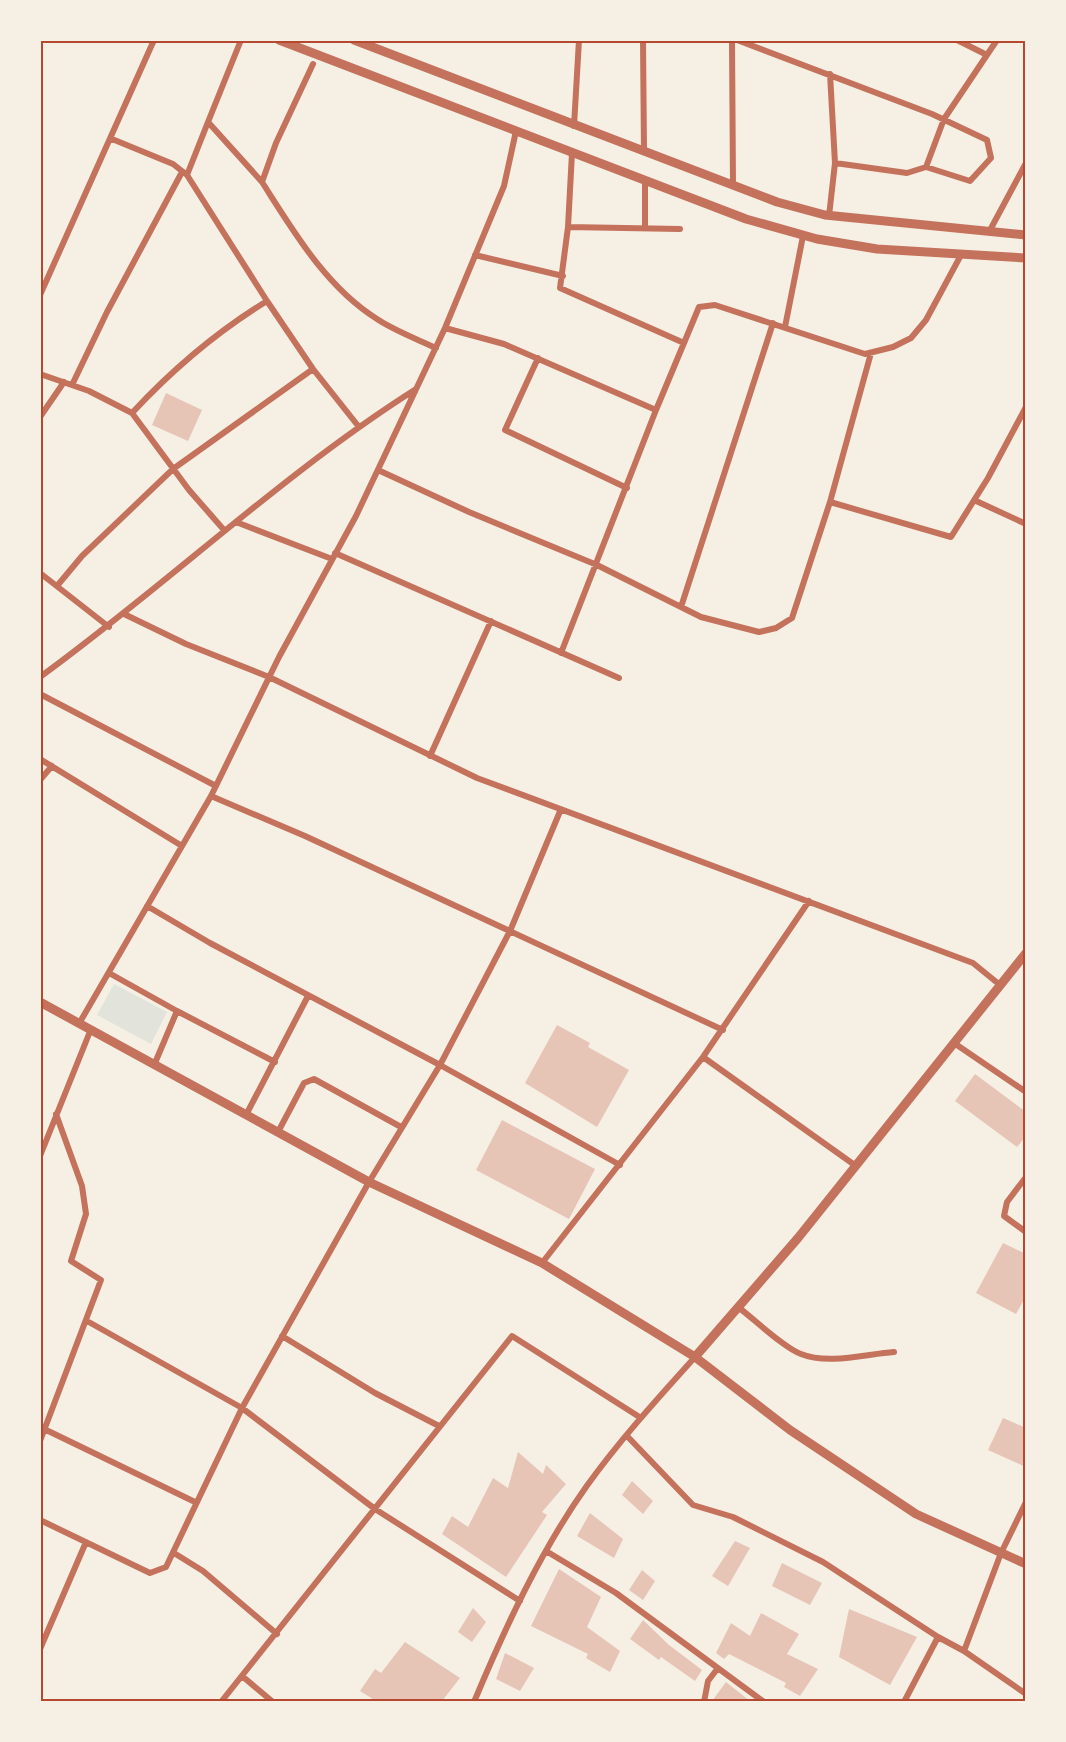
<svg xmlns="http://www.w3.org/2000/svg" width="1066" height="1742" font-family="'Source Sans 3',sans-serif">
<style>
.green{fill:#e2e4dc}
.building{fill:#e6c5b7}
.lines{fill:none;stroke-linecap:round;stroke-linejoin:round}
.minor{stroke:#c5725c;stroke-width:6}
.tertiary{stroke:#c5725c;stroke-width:9}
.neatline{fill:none;stroke:#b5482f;stroke-width:2}
</style>
<rect width="100%" height="100%" fill="#f6efe4"/>
<path class="green" d="M114 984 167 1012 151 1044 97 1015Z"/>
<path class="building" d="M166 393 202 410 188 441 152 425Z
M557 1025 590 1043 588 1047 629 1070 597 1127 525 1083Z
M975 1074 1026 1112V1136L1017 1147 955 1101Z
M502 1120 595 1169 569 1219 476 1170Z
M1003 1243 1026 1254V1296L1016 1314 976 1293Z
M1003 1418 1026 1428V1467L988 1450Z
M518 1452 543 1474 546 1465 566 1484 542 1512 547 1515 506 1577 442 1534 452 1516 468 1527 493 1478 508 1488Z
M632 1481 653 1501 643 1514 622 1495Z
M590 1513 623 1539 614 1558 577 1536Z
M735 1541 750 1548 728 1586 712 1576Z
M782 1563 822 1583 810 1605 772 1586Z
M559 1569 601 1597 587 1627 620 1651 610 1672 586 1658 588 1654 531 1626Z
M642 1570 655 1581 643 1600 629 1590Z
M473 1608 486 1622 472 1642 458 1632Z
M849 1609 917 1637 890 1685 839 1657Z
M761 1613 799 1634 787 1654 818 1669 800 1696 784 1687 786 1683 729 1654 724 1659 716 1653 731 1623 750 1636Z
M643 1620 669 1645 702 1670 695 1681 661 1657 659 1660 630 1639Z
M405 1642 460 1678 442 1701H376L360 1691 375 1669 381 1673Z
M505 1653 534 1668 520 1691 496 1679Z
M726 1682 750 1701H712Z"/>
<g class="lines">
<path class="minor" d="M241 40 208 122 262 182
M643 40 644 152
M732 40 733 186
M737 40 932 114 987 140 991 158 970 181 926 167 907 173 835 163
M957 40 987 55
M313 64 276 143 262 182C294 232 326 287 377 319 395 331 417 339 436 348
M574 126 579 40
M112 139 173 164 187 175 267 301
M572 153 568 227 560 288 684 343
M926 167 944 119 997 40
M187 175 208 122
M645 181V228
M829 216 835 163 830 74
M568 227 680 229
M989 232 1026 163
M475 255 563 276
M40 295 154 40
M785 327 803 236
M445 328 504 344 656 410 561 653
M538 358 505 430 627 488
M40 374 89 391 132 413
M72 385 107 312 182 172
M656 410 699 307 715 305 865 354 893 347 911 338 926 320 961 255
M40 417 64 382
M378 470 469 512 597 565 701 617 759 632 776 628 792 618 830 502 871 353
M974 500 1026 524
M830 502 951 537 988 478 1026 407
M236 522 332 559
M224 530 189 490 132 413C171 371 218 331 267 301L313 369 359 427
M335 553 619 678
M40 573 109 627
M57 586 82 556 173 469 313 369
M681 607 773 323
M124 614 186 644 269 677 477 778 973 963 1000 985
M40 677C168 584 282 474 416 389
M40 694 216 786
M430 756 491 621
M40 759 182 846
M40 780 52 766
M211 796 305 836 723 1030
M561 809 510 931 440 1065 620 1165
M109 973 177 1011
M80 1022 211 796 279 657 356 516 445 328 504 186 516 131
M954 1043 1026 1092
M703 1057 856 1166
M155 1063 177 1011 275 1062
M246 1115 308 996
M278 1132 304 1083 314 1079 401 1127
M40 1156 91 1029
M1026 1177 1007 1202 1004 1216 1026 1232
M542 1263 703 1057 809 901
M738 1307C754 1319 784 1348 801 1354 828 1365 866 1354 894 1352
M87 1321 242 1408 375 1509 520 1601
M282 1336 375 1393 439 1426
M40 1427 195 1502
M628 1437 693 1505 733 1517 823 1562 938 1637 964 1651 1026 1694
M40 1441 101 1280 71 1261 86 1214 82 1186 56 1114
M40 1520 150 1573 166 1567 242 1408 369 1182 440 1065 210 943 147 906
M546 1551 616 1593 764 1702
M174 1553 203 1571 277 1634
M40 1649 86 1542
M964 1651 1001 1553 1026 1502
M242 1676 273 1702
M221 1702 512 1336 641 1418
M474 1702C505 1628 540 1552 586 1487 618 1442 658 1398 695 1357
M704 1702 708 1681 718 1668
M904 1702 938 1637"/>
<path class="tertiary" d="M279 40 746 219 817 239 877 249 1026 258
M354 40 777 202 825 215 1026 235
M40 1002 369 1182 542 1263 695 1357 790 1430 916 1514 1026 1564
M695 1357 798 1238 1026 953"/>
</g>
<rect width="1066" height="1742" fill="none" stroke="#f6efe4" stroke-width="84"/>
<rect x="42" y="42" width="982" height="1658" class="neatline"/>
</svg>
